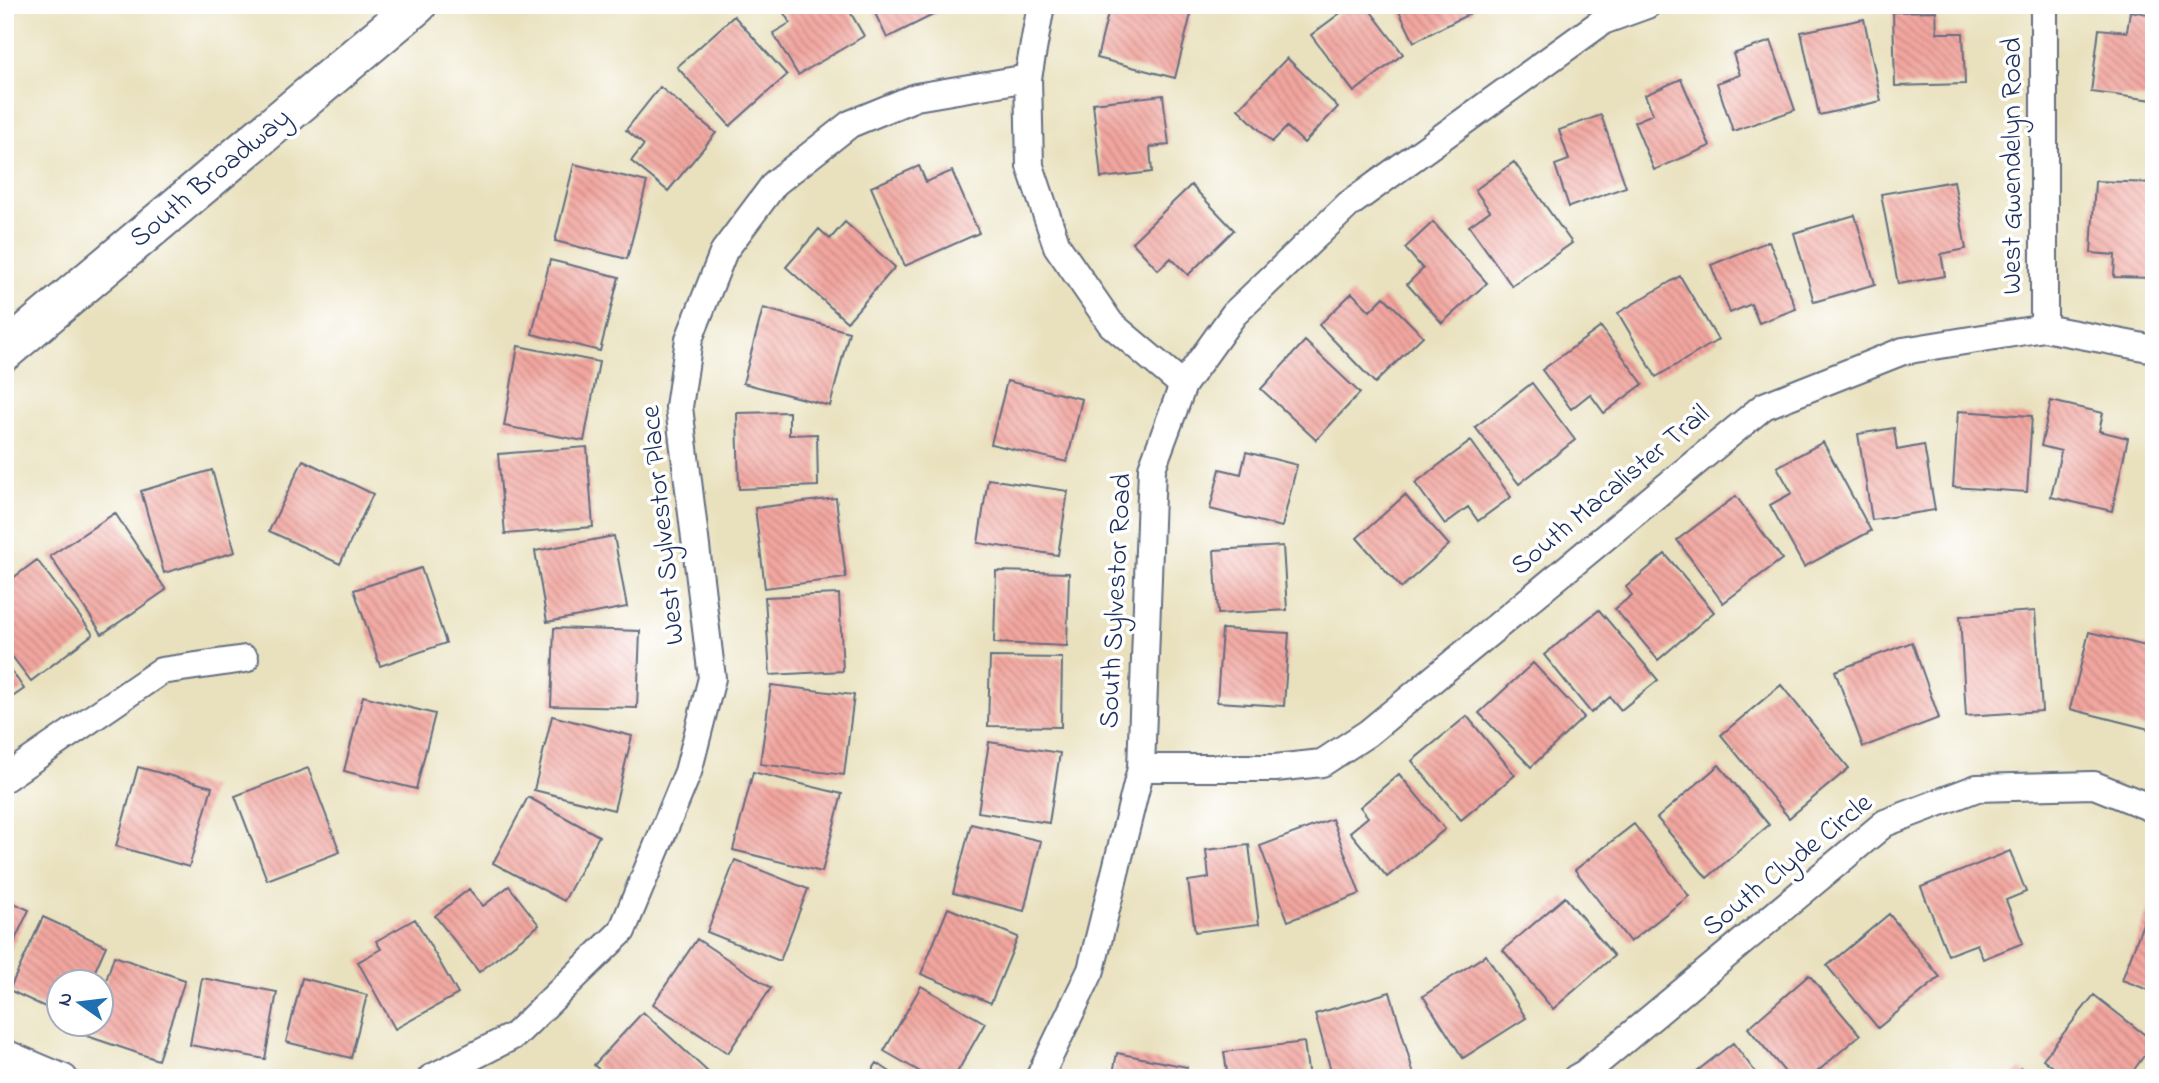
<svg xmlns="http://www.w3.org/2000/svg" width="2159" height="1083" font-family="'Indie Flower',sans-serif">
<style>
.building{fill:url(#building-back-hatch)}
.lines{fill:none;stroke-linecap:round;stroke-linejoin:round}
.street-casing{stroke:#636d80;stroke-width:30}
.secondary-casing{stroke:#636d80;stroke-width:42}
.street{stroke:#fff;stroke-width:26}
.secondary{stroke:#fff;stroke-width:38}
.labels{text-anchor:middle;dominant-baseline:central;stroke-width:7;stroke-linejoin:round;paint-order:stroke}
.street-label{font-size:28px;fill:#1b2f5e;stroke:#fff}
</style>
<defs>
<pattern id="building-back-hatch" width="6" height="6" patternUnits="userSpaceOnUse" patternTransform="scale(1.75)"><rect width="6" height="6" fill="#f3a69f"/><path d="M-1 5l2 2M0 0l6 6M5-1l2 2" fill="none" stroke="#c48885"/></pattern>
</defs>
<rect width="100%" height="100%" fill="#fff"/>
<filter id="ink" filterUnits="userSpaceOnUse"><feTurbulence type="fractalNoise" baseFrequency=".0143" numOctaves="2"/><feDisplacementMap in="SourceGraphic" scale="14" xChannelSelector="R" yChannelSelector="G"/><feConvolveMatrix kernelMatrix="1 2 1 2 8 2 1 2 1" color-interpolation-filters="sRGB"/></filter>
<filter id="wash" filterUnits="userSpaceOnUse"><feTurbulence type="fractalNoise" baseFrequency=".00686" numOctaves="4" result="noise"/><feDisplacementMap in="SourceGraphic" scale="28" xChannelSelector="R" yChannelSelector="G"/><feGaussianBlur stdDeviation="1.57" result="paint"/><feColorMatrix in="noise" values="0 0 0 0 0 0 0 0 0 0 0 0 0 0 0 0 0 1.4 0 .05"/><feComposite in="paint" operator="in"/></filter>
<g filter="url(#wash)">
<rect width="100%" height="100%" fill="#e9e1be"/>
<g id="blocks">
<path class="building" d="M779 5H846L864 36 798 75 773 33 790 23Z
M871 5H953L887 38Z
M1110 5 1193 6 1175 78 1097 58Z
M1351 5H1366L1403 54 1354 92 1311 35Z
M1396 5H1472L1475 11 1414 42Z
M1936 11 1937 33H1963L1965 84 1895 86 1893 12Z
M2130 11 2154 15V100L2091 92 2099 29 2127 32Z
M734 16 787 75 730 126 677 67Z
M1864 19 1881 101 1819 115 1801 32Z
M1771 41 1795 110 1733 131 1717 83 1740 75 1733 54Z
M1287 58 1338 107 1304 143 1287 127 1272 142 1238 109Z
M1681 79 1710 146 1654 170 1634 122 1653 114 1645 95Z
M660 87 716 133 668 191 631 161 644 145 626 130Z
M1163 95 1169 145 1150 147 1152 172 1101 178 1093 103Z
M1601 115 1626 187 1569 207 1555 165 1569 160 1559 130Z
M1514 162 1572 243 1512 286 1469 226 1490 211 1475 190Z
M574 164 647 182 627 259 555 241Z
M919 166 926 182 952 171 979 233 905 266 871 187Z
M1954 181 1966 249 1941 254 1945 276 1898 284 1881 194Z
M2095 181 2154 183V278L2114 277 2115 255 2091 253Z
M1191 185 1234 230 1188 275 1171 258 1158 270 1132 242Z
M1855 215 1875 284 1814 302 1794 233Z
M845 222 895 267 847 322 786 267 819 229 830 239Z
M1433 222 1487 283 1442 323 1407 284 1423 269 1405 248Z
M1769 241 1796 309 1759 323 1751 304 1730 313 1711 265Z
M550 260 619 277 600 351 532 334Z
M1680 276 1718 340 1656 377 1618 313Z
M1352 293 1370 311 1384 297 1423 336 1375 383 1319 325Z
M763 308 849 332 830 406 743 383Z
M1601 327 1643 384 1604 413 1590 394 1571 409 1542 370Z
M1305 341 1360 393 1316 440 1261 389Z
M518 346 599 362 584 441 504 426Z
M1007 381 1082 399 1067 462 991 444Z
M1532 383 1575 440 1519 484 1475 427Z
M2051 401 2103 413 2099 431 2128 438 2112 511 2051 497 2061 451 2041 446Z
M1958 411 2032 416 2027 492 1953 487Z
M789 412V435L817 434 818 486 739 489 737 413Z
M1894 428 1897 450 1924 445 1935 510 1872 520 1858 434Z
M1471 441 1511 497 1478 521 1468 507 1445 524 1415 483Z
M1823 442 1871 531 1804 567 1770 505 1792 493 1777 467Z
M587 447 593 527 505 534 498 454Z
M1246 452 1297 465 1282 527 1210 509 1220 469 1241 474Z
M303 460 373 494 340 564 269 531Z
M212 470 235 552 164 573 141 491Z
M988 479 1068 491 1058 555 978 543Z
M1405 495 1449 545 1401 588 1357 538Z
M1736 496 1782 559 1723 603 1677 540Z
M2153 496H2154V515L2148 513Z
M836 498 846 578 765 588 755 508Z
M115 513 166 590 102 634 50 556Z
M614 536 627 607 547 622 535 551Z
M1283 546 1287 610 1218 614 1214 550Z
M1665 554 1714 612 1658 660 1615 609 1632 595 1626 587Z
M37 560 93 634 31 681 5 647V584Z
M421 568 446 643 380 666 354 590Z
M996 571 1069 573 1067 646 994 643Z
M839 594 843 671 770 675 765 597Z
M1599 610 1658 680 1621 710 1610 697 1591 713 1544 655Z
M2035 611 2042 711 1966 716 1960 616Z
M554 628 640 631 637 708 551 706Z
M1222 629 1289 633 1284 706 1217 702Z
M2089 632 2154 648V711L2149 729 2070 709Z
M1912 642 1939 718 1863 747 1835 671Z
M990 657 1062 658 1061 727 988 726Z
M5 661 24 689 5 702Z
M1533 663 1584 717 1531 767 1479 713Z
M771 685 854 695 844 775 760 764Z
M1781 685 1849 768 1789 818 1721 735Z
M363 696 435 714 416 789 344 771Z
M552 716 632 736 614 810 534 790Z
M1467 716 1515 775 1461 820 1412 761Z
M989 742 1060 753 1049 823 978 812Z
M1719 765 1769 825 1707 878 1657 818Z
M138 767 212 787 189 867 116 846Z
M308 768 340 852 267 880 235 796Z
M753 772 842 794 822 872 733 850Z
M1399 774 1445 829 1387 877 1350 832 1368 817 1360 807Z
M528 797 599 836 564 901 493 863Z
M1332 819 1360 894 1288 921 1260 846Z
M971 824 1041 841 1024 911 953 893Z
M1634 824 1689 896 1630 942 1575 870Z
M1249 845 1259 924 1195 932 1188 881 1209 878 1206 850Z
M2010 851 2026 892 2006 900 2023 943 1983 959 1977 944 1948 955 1921 887Z
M735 860 808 889 780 961 707 932Z
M509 886 539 925 479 972 435 916 469 889 483 906Z
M2154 894V992L2122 980Z
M1565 897 1614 956 1553 1009 1503 950Z
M5 899 29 910 5 961Z
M948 908 1018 937 991 1003 921 974Z
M1889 914 1940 977 1878 1028 1827 966Z
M43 917 106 946 90 982H60V1014L9 990Z
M415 919 458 994 395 1029 358 962 381 949 376 941Z
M697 939 771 988 728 1053 653 1004Z
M1486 955 1526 1018 1463 1058 1423 996Z
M114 956 185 980 158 1060 87 1036 91 1024H102V993Z
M1809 975 1860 1035 1810 1078H1790L1748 1028Z
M202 978 277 992 265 1059 190 1045Z
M302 978 367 995 351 1058 286 1042Z
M921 986 985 1023 954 1078H931L884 1051Z
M1390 992 1415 1078H1333L1315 1014Z
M2094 995 2154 1042 2128 1078H2067L2043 1059Z
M643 1012 707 1071 701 1078H608L594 1065Z
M1304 1042 1309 1078H1228L1224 1052Z
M1733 1043 1760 1078H1688Z
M1117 1053 1187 1067 1185 1078H1112Z
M877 1063 899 1078H867Z
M2021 1068 2032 1078H2012Z"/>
</g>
</g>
<g filter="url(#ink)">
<use href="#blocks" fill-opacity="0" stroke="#636d80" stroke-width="2"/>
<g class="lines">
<g class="street-casing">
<path id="street" d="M1041 5 1028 78 1030 166 1057 246 1111 324 1183 385
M2044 328V5
M1141 768H1275L1322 763 1368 733 1764 406 1903 351 2044 328 2154 349
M5 778 161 671 245 659
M5 1053 64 1078
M431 1078 515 1035 622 931 688 772 712 678 679 407 689 339 724 251 775 183 850 124 916 97 1028 78
M1039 1078 1091 970 1141 768 1152 468 1183 385 1234 314 1348 205 1603 21 1647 5
M1576 1078 1585 1073 1885 823 1977 788 2094 785 2154 809"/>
</g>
<g class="secondary-casing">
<path id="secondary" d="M5 351 417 5"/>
</g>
<use href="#street" class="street"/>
<use href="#secondary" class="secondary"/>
</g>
</g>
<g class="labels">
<g class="street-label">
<text transform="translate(2013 166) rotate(-90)">West Gwendelyn Road</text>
<text transform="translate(211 179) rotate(-40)">South Broadway</text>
<text transform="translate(1611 491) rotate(-40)">South Macalister Trail</text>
<text transform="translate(664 525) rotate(-96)">West Sylvestor Place</text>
<text transform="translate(1117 601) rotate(-87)">South Sylvestor Road</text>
<text transform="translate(1788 866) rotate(-39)">South Clyde Circle</text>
</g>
</g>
<rect width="2159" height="1083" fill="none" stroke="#fff" stroke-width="28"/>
<g transform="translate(80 1003) rotate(284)"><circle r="33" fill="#ffffff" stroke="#a4acbf" stroke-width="2"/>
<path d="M0-5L12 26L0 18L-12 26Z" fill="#1f6fb2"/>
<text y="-10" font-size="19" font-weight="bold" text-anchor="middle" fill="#1b2f5e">N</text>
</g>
</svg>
